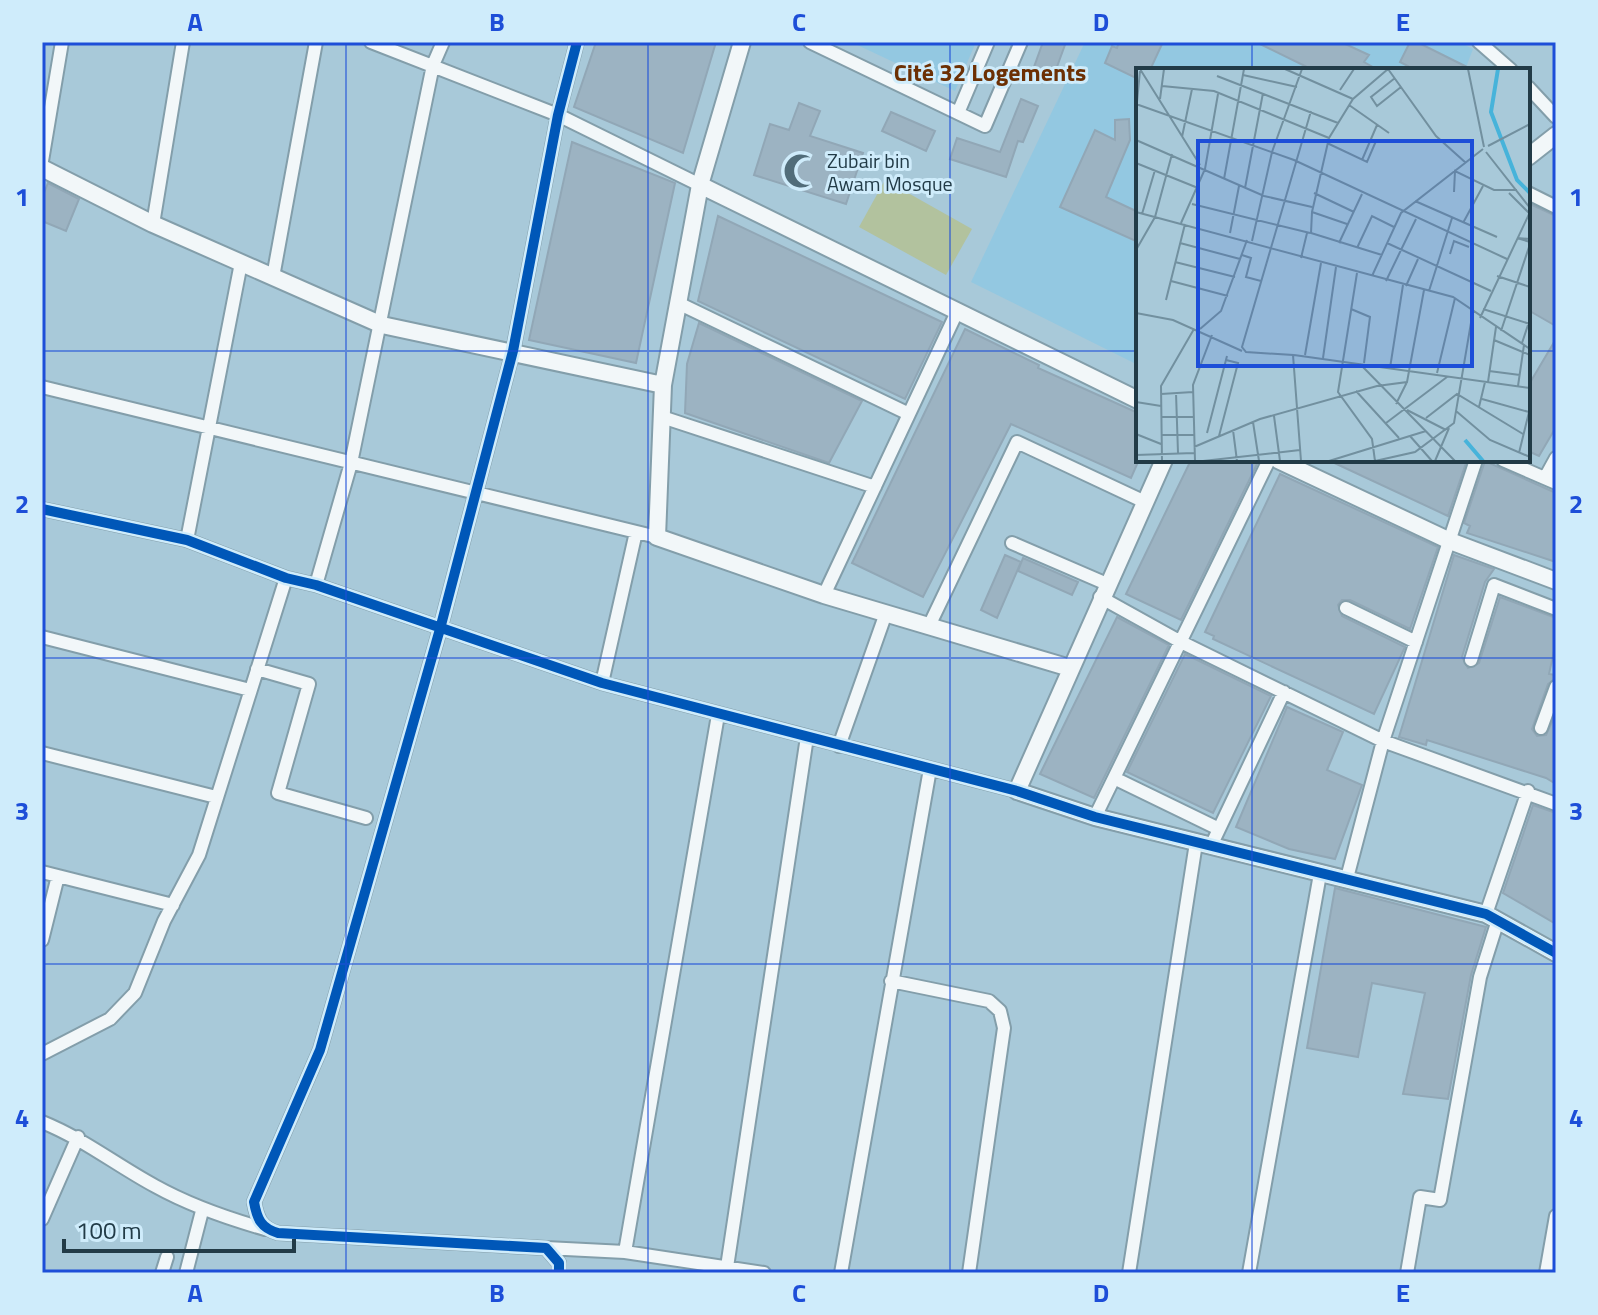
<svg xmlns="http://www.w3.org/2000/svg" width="1598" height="1315" font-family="'Titillium Web',sans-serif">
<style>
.built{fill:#93c8e1}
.green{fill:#b2c29e}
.building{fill:#9cb3c2;stroke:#91a7b6;stroke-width:2}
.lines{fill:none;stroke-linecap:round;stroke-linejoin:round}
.minor-casing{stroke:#839eaa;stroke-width:16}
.tertiary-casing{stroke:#839eaa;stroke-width:20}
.minor{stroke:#f2f7f9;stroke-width:12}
.tertiary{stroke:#f2f7f9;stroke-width:16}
.cycleway-casing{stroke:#cfecfb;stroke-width:15}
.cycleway{stroke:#0057b8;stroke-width:10}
.grid{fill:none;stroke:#1d4ed8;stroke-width:2;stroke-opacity:0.55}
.labels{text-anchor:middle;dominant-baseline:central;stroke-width:6;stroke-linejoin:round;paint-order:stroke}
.poi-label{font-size:20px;fill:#223b47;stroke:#cfecfb;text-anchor:start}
.quarter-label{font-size:24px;font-weight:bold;fill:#6c3004;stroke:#cfecfb}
.inset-river{fill:none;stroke:#47b3da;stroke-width:4}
.inset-road{fill:none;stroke:#72909f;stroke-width:2}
.view{fill:#1d4ed8;fill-opacity:0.15;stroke:#1d4ed8;stroke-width:4}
.inset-edge{fill:none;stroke:#223b47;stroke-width:4}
.neatline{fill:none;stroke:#1d4ed8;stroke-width:3}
.grid-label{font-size:26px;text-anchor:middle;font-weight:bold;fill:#1d4ed8}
</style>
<rect width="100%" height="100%" fill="#a8c9d9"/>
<path class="built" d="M851 42H976L955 91Z
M1085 42H1459L1473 49 1465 70H1138V365L971 282Z"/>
<path class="green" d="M885 180 972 229 946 275 859 227Z"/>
<path class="building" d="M596 42H716L683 153 574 107Z
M1043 42H1066L1054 75 1034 67Z
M1119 42H1163L1150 70H1138V79L1105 63 1112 46 1117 48Z
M1256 42H1341L1369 55 1364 62 1378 70H1313Z
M1410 42H1417L1473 70H1405L1408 66 1400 62Z
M1021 99 1038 106 1023 142 1018 141 1006 177 950 159 957 138 1000 152Z
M799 103 820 111 810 136 863 153 846 204 754 175 770 124 789 130Z
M891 112 935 131 926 151 882 131Z
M1129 119 1130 140 1106 197 1138 212V242L1060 207 1095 130 1115 140V120Z
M572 142 675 183 636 363 529 340Z
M48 183 79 199 66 231 42 221V198Z
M1528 203 1556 216V326L1528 310Z
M718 216 942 322 905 399 698 301Z
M699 323 862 401 829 463 685 413 687 364Z
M965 329 1039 365 1038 368 1138 413V462L1131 478 1011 424 923 597 852 563Z
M1556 339V427L1539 456 1528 451V386Z
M1191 460H1259L1181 620 1126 594Z
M1328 460H1467L1448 516Z
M1485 461 1556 493V562L1467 533 1470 526 1464 523Z
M1280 474 1438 547 1410 629 1350 600H1342L1338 605 1342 616 1405 647 1374 714 1213 639 1214 636 1205 632Z
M1005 555 1021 562 997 618 981 610Z
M1454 555 1494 569 1485 582 1462 657 1468 668 1479 663 1500 597 1556 618V642L1549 674 1556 675V678L1548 684 1532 729 1537 736 1546 735 1556 713V784L1546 778 1427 740 1426 745 1399 737Z
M1023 558 1078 582 1072 595 1018 571Z
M1117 617 1169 645 1094 798 1040 774Z
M1185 654 1271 696 1213 813 1127 772Z
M1287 707 1343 732 1327 770 1362 785 1335 859 1289 849 1236 827Z
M1533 805 1556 813V924L1503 893Z
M1335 888 1486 927 1471 975 1448 1099 1403 1094 1425 993 1372 983 1358 1057 1307 1048Z"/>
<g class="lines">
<g class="minor-casing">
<path id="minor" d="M371 42 558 115 700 185
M810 42 985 126 1021 42
M1479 42 1511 70
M1528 87 1556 117
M958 113 988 42
M42 161 62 42
M1528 193 1556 207
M153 224 183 42
M273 277 316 42
M678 303 909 414
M42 387 657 537
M662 417 875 487
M1503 460 1556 483
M1545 478 1556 458
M42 509 187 540 286 578 316 585 602 683 1017 791
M187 540 241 263
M1012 543 1107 584
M316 585 351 463 433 65 443 42
M824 595 956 314
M1100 597 1181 642 1383 741 1556 804
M1346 608 1416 642
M929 626 1017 442 1145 502
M42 637 250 690
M1471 660 1494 585 1556 609
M257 669 309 684 278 793 366 818
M602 683 636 532
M1541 728 1556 687
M839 746 886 613
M42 753 216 797
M1114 778 1219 829
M1095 817 1269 460
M1211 846 1284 692
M42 872 173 905
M1347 878 1383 741 1476 460
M1486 914 1528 791
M42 940 58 876
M891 981 989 1001 1000 1011 1004 1028 969 1273
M42 1054 110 1019 135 993 164 921 199 855 286 578
M42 1122C84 1139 116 1165 155 1186 191 1206 226 1218 265 1229
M42 1219 78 1137
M546 1248 625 1252 764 1273
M625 1252 718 715
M727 1267 807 737
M162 1273 167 1257
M186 1273 202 1211
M559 1273V1263L546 1248 278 1233C261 1228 257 1219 254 1202L320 1050 440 629 513 351 558 115 577 42
M841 1273 930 769
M1129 1273 1196 843
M1249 1273 1320 874
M1407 1273 1420 1197 1440 1200 1480 977 1498 920
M1546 1273 1556 1216"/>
</g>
<g class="tertiary-casing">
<path id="tertiary" d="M742 42 700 185 663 385 657 537 824 595 1070 668
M1528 157 1556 135
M42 168 153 224 382 325 663 385
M700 185 1138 400
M1164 460 1017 791 1095 817 1486 914 1556 953
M1278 460 1450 541 1556 581"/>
</g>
<use href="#minor" class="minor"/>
<use href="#tertiary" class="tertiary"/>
<g class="cycleway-casing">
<path id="cycleway" d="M42 509 187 540 286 578 316 585 602 683 1017 791 1095 817 1486 914 1556 953
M559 1273V1263L546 1248 278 1233C261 1228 257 1219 254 1202L320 1050 440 629 513 351 558 115 577 42"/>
</g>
<use href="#cycleway" class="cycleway"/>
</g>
<path class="grid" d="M346 42V1273M648 42V1273M950 42V1273M1252 42V70M42 351H1138M1528 351H1556M1252 460V1273M42 658H1556M42 964H1556"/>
<defs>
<g id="mosque-bare" transform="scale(2.76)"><path d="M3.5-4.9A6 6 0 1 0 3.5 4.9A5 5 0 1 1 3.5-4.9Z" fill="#516d7a" stroke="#cfecfb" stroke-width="2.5" paint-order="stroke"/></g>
</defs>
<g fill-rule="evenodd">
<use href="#mosque-bare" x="801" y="171"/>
</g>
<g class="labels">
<g class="poi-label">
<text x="827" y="160">Zubair bin<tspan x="827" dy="23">Awam Mosque</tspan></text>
</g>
<g class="quarter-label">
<text x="990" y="72">Cité 32 Logements</text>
</g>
</g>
<g transform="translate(1136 68)">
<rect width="394" height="394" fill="#a8c9d9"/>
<path class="inset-river" d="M362 1 355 44 381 112 394 125M329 372 347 393"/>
<path class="inset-road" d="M4 1 64 97M149 1 217 31M252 1 300 68 330 95M332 1 348 79M107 7 161 19M81 8 202 55M259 10 235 29 241 38 265 19M26 18 78 23 193 70M204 22 218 1M24 31 28 1M0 36 158 92 371 191M213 37 253 65M0 44 4 3M46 69 56 21M0 72 128 128 176 139M191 75 231 94 240 73M352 78 394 56M350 84 394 140M226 92 241 57M0 95 62 120M88 111 108 1M109 120 127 25M318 124 319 103 358 122H381M178 125 218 144M373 125 393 145M279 133 361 169M56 136 174 165M0 144 317 229 394 281M176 144 211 156M6 146 19 102M45 155 69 101 82 26M327 155 347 118M94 165 103 118M394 171 381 170 394 174M116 173 136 84 166 1M44 175 104 191M203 175 226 126M251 175 355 223M221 180 236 148 258 159M0 182 19 149 36 86M314 186 318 173 333 179M106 187 115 190 110 209 125 213M246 187 175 165 176 144 193 70 217 31 252 1M165 190 171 165M39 194 99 209M221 205 202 324 236 371 239 393 279 384 318 355 337 243M236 208 265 145 347 81M361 208 394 219M35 213 92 228M250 213 280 151M270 218 282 191M293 223 316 150M30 232 49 156M215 241 234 249 228 295M347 241 394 256M0 245 37 252 106 283M344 250 394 144M64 261 85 243 111 172M365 263 394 176M358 272 394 287M386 275 394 251M158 287 394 320M169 287 185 195M187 290 200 199M224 296 319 393M254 300 267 217M353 303 384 307M301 305 319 230M352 314 360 259M382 318 388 277M220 323 263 370M40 325 42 385M25 326 57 324M346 331 393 344 383 385M0 334 25 338M260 336 271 314M343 339 349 314M271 342 310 362M320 343 354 372 394 389M138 348 144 393M25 349H58M290 350 321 326 387 366M117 354 123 393M250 355 311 309M97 362 101 393M71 365 91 288M0 366 25 376M25 367H58M83 368 102 295 90 292M274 368 296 393M58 379 124 351 241 318 271 314 288 222M0 387 58 385M26 393 25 318 58 261M59 393 57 317 76 267M67 393 164 382M165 393 157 287 110 284 106 279 175 43M193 393 290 363M299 393 313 360"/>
<path class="view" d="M62 73H336V298H62Z"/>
<rect width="394" height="394" class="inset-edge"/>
</g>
<rect width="1598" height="1315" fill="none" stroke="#cfecfb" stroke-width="88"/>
<path d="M64 1239v12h230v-12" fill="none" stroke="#223b47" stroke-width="4"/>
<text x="76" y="1239" font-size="24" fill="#223b47" stroke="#cfecfb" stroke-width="6" paint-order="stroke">100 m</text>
<rect x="44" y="44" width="1510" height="1227" class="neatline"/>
<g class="grid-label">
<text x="195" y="31">A</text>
<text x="497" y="31">B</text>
<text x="799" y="31">C</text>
<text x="1101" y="31">D</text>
<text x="1403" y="31">E</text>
<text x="22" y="206">1</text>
<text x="1576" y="206">1</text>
<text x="22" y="513">2</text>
<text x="1576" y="513">2</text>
<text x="22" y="820">3</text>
<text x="1576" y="820">3</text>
<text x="22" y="1127">4</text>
<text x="1576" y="1127">4</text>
<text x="195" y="1302">A</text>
<text x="497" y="1302">B</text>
<text x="799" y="1302">C</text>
<text x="1101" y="1302">D</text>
<text x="1403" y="1302">E</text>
</g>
</svg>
